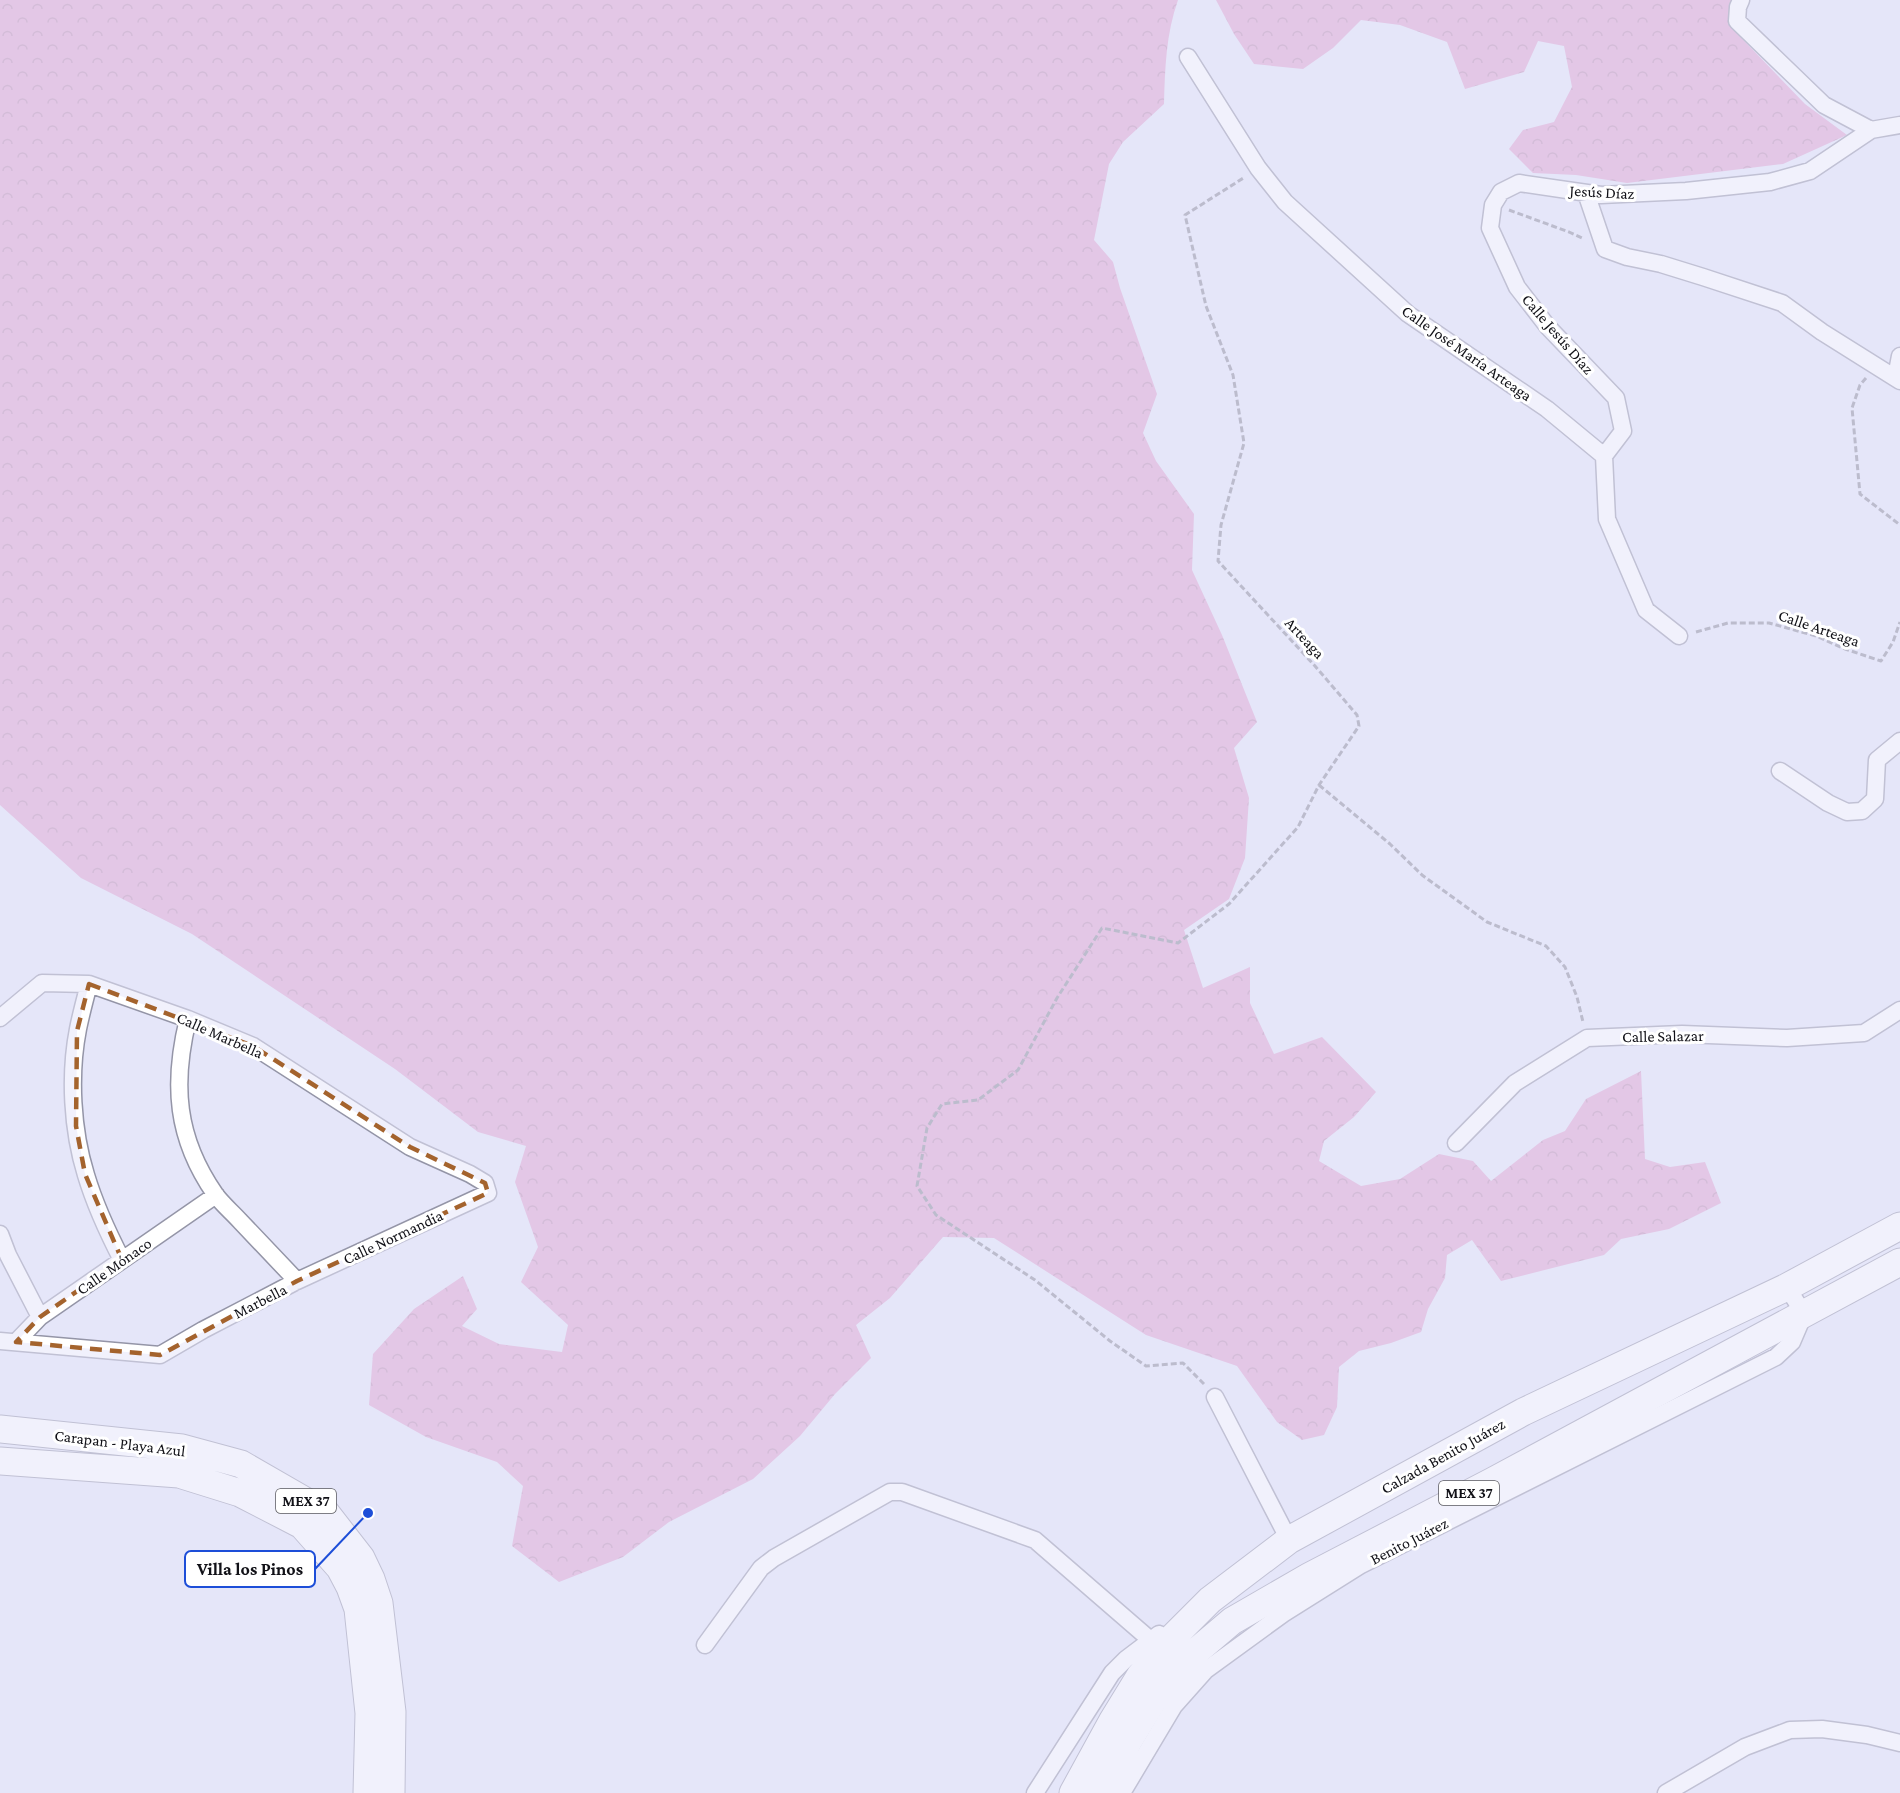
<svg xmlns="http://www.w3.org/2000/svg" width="1900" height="1793" font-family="'Crimson Pro',serif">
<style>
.forest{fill:url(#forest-crowns)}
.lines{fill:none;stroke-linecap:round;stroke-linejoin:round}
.minor-casing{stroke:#9495a7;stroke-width:19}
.primary-casing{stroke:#9495a7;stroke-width:29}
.path{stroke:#8a8b98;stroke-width:3;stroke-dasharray:6 3;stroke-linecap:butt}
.minor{stroke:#fff;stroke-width:16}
.primary{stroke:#fff;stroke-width:27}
.marked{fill:none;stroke:#a4632d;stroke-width:4.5;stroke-dasharray:12 8;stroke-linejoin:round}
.labels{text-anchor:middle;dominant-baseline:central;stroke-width:6;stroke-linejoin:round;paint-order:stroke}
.shield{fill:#fff;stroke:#58585d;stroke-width:1.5}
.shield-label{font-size:15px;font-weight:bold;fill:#111117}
.street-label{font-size:16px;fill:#111117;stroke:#fff}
.leader{fill:none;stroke:#1d4ed8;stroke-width:2}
.callout-dot{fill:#1d4ed8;stroke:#fff;stroke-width:2}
.callout{fill:#fff;stroke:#1d4ed8;stroke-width:2}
.callout-label{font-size:18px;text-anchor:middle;font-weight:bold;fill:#111117}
</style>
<defs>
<pattern id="forest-crowns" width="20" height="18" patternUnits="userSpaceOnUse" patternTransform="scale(1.5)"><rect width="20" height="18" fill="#dfa3ce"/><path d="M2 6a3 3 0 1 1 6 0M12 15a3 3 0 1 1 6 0" fill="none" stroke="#be8bb0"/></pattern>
</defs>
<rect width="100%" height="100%" fill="#e5e6f9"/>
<path class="forest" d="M0 0H1178C1166 34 1165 68 1164 104L1123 142 1109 164 1094 240 1113 262 1120 288 1157 394 1143 433 1156 461 1194 514 1192 570 1222 635 1257 722 1234 748 1249 798 1245 858 1229 899 1184 930 1203 988 1250 967V1003L1274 1054 1322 1037 1376 1092 1354 1117 1324 1141 1319 1161 1361 1186 1400 1179 1439 1154 1473 1161 1491 1181 1543 1140 1565 1131 1586 1099 1641 1071 1645 1159 1670 1167 1705 1162 1721 1203 1669 1229 1621 1239 1604 1255 1501 1281 1472 1240 1447 1255 1445 1278 1428 1309 1421 1332 1391 1343 1359 1351 1339 1367 1337 1407 1324 1435 1302 1440 1277 1422 1237 1366 1146 1335 994 1238 943 1237 890 1298 856 1325 871 1358 835 1394 800 1436 753 1479 669 1522 623 1557 559 1582 512 1546 523 1486 497 1462 426 1437 369 1405 373 1354 414 1309 463 1276 477 1309 462 1326 499 1344 562 1352 568 1325 521 1282 538 1247 515 1182 526 1146 478 1132 395 1069 192 934 81 878 0 805Z
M1216 0H1734L1728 24 1805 104 1847 135 1783 164 1627 183 1576 175 1533 173 1509 149 1523 130 1554 122 1572 87 1564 46 1538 41 1524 72 1465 89 1447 42 1400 25 1361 20 1333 48 1303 69 1254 64 1234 34Z"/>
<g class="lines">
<g class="minor-casing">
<path id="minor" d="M1741 0 1738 7 1737 21 1824 105 1871 130
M1188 57 1258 168 1285 202 1408 314 1547 409 1604 456 1607 519 1646 610 1679 636
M1586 193 1605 249 1627 257 1661 264 1703 277 1782 303 1822 332 1900 381
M1896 377 1900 356
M1604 456 1623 431 1616 398 1548 327 1517 287 1490 228 1493 205 1501 192 1519 183 1601 195 1686 191 1770 182 1810 171 1871 130 1900 125
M1780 771 1828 803 1847 812 1862 811 1875 799 1877 760 1900 741
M89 984C85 999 81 1014 78 1029 69 1075 72 1130 86 1175 95 1205 108 1233 122 1260
M0 1018 42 983 89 984 188 1019 253 1046 410 1147 470 1174 485 1183 488 1193 297 1281 203 1330 160 1355 0 1341
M188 1019C172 1084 176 1138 215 1194 222 1204 232 1212 240 1221 259 1241 278 1261 297 1281
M1456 1143 1515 1083 1587 1038 1682 1034 1787 1038 1864 1033 1900 1010
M0 1234 8 1255 40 1317
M16 1342 40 1317 216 1195
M1215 1397 1289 1540
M705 1645 761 1568 774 1558 890 1492H902L1035 1540 1162 1650
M1035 1793 1112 1673 1126 1659 1159 1634
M1122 1793 1174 1706 1206 1670 1283 1614 1361 1565 1776 1357 1792 1342 1804 1314 1787 1287
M1666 1793 1745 1747 1790 1730 1822 1729 1867 1735 1900 1743"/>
</g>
<g class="primary-casing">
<path id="primary" d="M0 1429 182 1448 241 1464 326 1513 361 1558 371 1579 379 1603 392 1712 391 1793
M0 1461 179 1474 240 1493 302 1525 340 1568 350 1587 358 1609 369 1713 367 1793
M1073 1793 1113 1720 1140 1676 1171 1639 1210 1600 1289 1540 1523 1412 1787 1287 1900 1226
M1100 1793 1129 1740 1157 1694 1192 1655 1232 1621 1310 1576 1493 1481 1900 1262"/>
</g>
<path class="path" d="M1509 210 1569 232 1584 239
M1866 378 1860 385 1852 408 1860 494 1900 525
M1696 632 1728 623H1769L1816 636 1845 649 1881 661 1893 642 1900 622
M1319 785 1390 844 1422 875 1487 922 1546 946 1565 967 1577 997 1583 1022
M1204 1384 1183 1363 1146 1366 1110 1341 1035 1280 936 1215 917 1186 927 1128 942 1104 978 1100 1018 1070 1057 998 1102 928 1178 943 1229 904 1298 827 1319 785 1359 726 1357 715 1315 666 1218 561 1221 525 1244 443 1233 375 1206 306 1185 215 1245 177"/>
<use href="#minor" class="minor"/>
<use href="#primary" class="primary"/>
</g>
<path d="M0 0H1900V1793H0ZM89 984 253 1046 410 1147 485 1183 488 1193 297 1281 160 1355 16 1342 40 1317 122 1260 85 1174 76 1126 77 1031Z" fill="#e5e6f9" fill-opacity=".55" fill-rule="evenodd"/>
<path class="marked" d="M89 984 253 1046 410 1147 485 1183 488 1193 297 1281 160 1355 16 1342 40 1317 122 1260 85 1174 76 1126 77 1031Z"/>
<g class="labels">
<g class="shield">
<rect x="1439" y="1481" width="60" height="24" rx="4.5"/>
<rect x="276" y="1489" width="60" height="24" rx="4.5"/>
</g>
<g class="shield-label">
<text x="1469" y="1493">MEX 37</text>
<text x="306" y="1501">MEX 37</text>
</g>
<g class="street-label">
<text transform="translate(1602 192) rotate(3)">Jesús Díaz</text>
<text transform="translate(1558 334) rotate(49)">Calle Jesús Díaz</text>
<text transform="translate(1467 353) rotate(35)">Calle José María Arteaga</text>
<text transform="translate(1819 628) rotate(19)">Calle Arteaga</text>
<text transform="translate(1305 638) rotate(47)">Arteaga</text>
<text transform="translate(220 1035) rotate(24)">Calle Marbella</text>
<text transform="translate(1663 1036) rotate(-1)">Calle Salazar</text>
<text transform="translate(393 1237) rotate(-25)">Calle Normandia</text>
<text transform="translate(114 1266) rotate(-35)">Calle Mónaco</text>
<text transform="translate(260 1301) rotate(-27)">Marbella</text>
<text transform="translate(120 1443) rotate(7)">Carapan - Playa Azul</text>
<text transform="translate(1443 1456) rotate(-29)">Calzada Benito Juárez</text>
<text transform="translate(1409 1541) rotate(-27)">Benito Juárez</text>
</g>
</g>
<path class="leader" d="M368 1513L315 1569"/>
<circle class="callout-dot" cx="368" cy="1513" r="6"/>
<rect class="callout" x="185" y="1551" width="130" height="36" rx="6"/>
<g class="callout-label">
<text x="250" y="1575">Villa los Pinos</text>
</g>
</svg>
